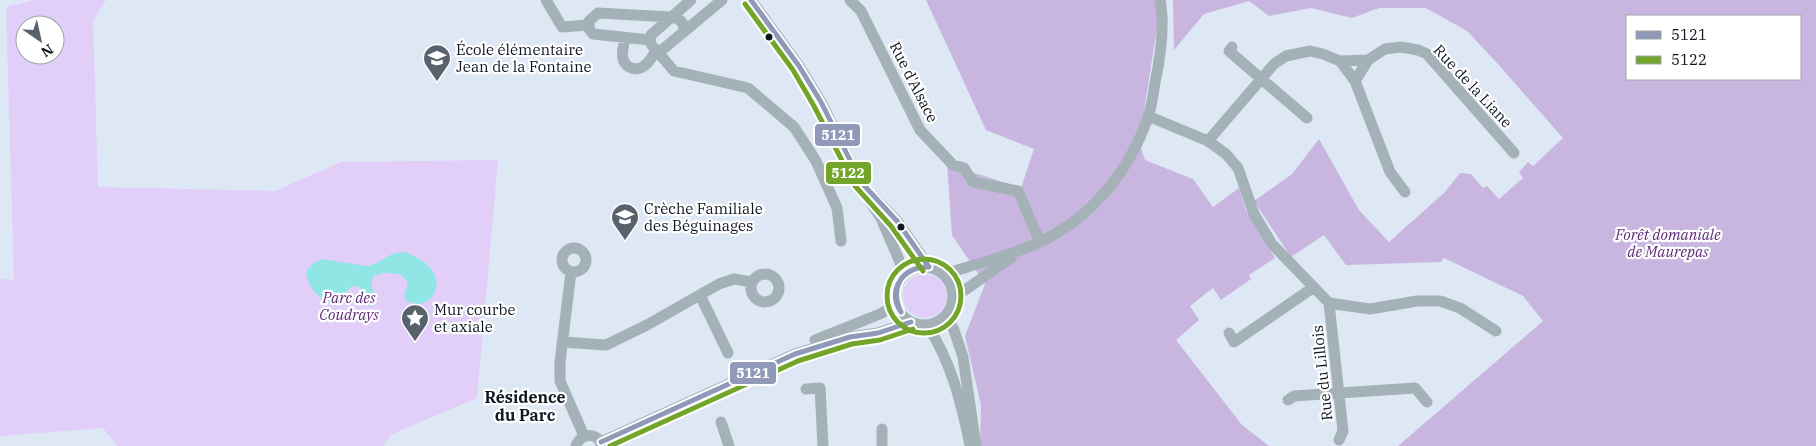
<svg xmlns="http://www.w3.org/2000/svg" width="1816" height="446" font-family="'IBM Plex Serif',serif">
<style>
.green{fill:#e1cef9;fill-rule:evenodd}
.forest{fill:#c9b6e0;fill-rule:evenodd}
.water{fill:#90e5e5}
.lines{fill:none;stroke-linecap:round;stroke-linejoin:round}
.minor{stroke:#a4b2b8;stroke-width:11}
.bus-1-casing{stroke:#fff;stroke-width:9}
.bus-2-casing{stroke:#fff;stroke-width:9}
.bus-1{stroke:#9199b9;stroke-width:5}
.bus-2{stroke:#74a52b;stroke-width:5}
.bus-dot{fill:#101822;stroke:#fff;stroke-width:2}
.labels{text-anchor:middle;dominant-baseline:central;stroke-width:4.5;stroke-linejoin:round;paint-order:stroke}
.poi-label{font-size:15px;fill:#101822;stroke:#fff;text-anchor:start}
.street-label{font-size:15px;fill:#101822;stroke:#fff}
.park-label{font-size:15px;font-style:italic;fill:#612a7a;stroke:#fff}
.neighbourhood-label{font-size:16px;font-weight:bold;fill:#101822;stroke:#fff}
.line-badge{stroke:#fff;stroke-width:2}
.badge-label{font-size:14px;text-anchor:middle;font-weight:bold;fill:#fff}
</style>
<rect width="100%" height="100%" fill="#dde8f4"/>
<path class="green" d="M34 0H106L93 20 98 187 275 191 341 162 498 160 477 398 392 434 383 446H117L103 428 0 436V279L14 280 6 7ZM25 25H55V55H25Z
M903 296a22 22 0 1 1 44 0a22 22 0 1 1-44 0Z"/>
<path class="forest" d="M926 0H1157L1160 9 1139 142 1145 160 1193 179 1213 207 1239 188 1246 210 1275 258 1249 275 1251 279 1221 300 1213 288 1190 306 1199 320 1176 340 1242 425 1269 446H980L981 405 965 336 985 284 952 235 947 164 1021 188 1034 149 986 130Z
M1173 0H1816V446H1398L1543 321 1523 296 1444 258 1441 262 1346 265 1324 235 1291 257 1254 201 1292 174 1319 139 1359 210 1389 242 1445 192 1460 173 1471 174 1483 188 1487 186 1499 199 1523 178 1519 172 1528 162 1533 166 1563 138 1497 63 1467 31 1426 8H1379L1352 18 1311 8 1269 16 1249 1 1204 14 1174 50ZM1627 16H1800V79H1627Z"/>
<path class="water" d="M403 252C422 256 447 276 432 297 429 301 423 304 418 304 415 304 410 302 406 301L404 296 408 282 400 274 384 273 373 276 371 286 377 297 375 304 371 307C364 302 362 295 360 287L352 286C344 292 346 299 334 306 319 298 308 289 306 272L312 264 321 259 367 266C381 264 386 253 403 252Z"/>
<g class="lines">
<path class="minor" d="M546 0 562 27 588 25
M691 0 651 35C649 42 651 46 656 50H662L722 0
M751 0 799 66 821 102 868 199 881 218 905 274
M850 0 861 11 920 130 953 165 964 168 973 182 1018 191 1040 242
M625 38C624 45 621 52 623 58 623 62 626 65 629 67 642 74 651 60 656 50L674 71 748 88 794 127 816 161 837 208 841 241
M650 40 593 34 589 29V21L598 13 671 17C681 19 684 22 684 32
M1232 47 1229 51 1307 118
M1340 61 1355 81 1390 172 1405 192
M1355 81 1368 60
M1148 116 1208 141 1226 154 1238 168 1254 214 1272 244 1329 303 1370 309 1417 301H1440L1460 308 1496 331
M1208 141 1274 64 1286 56 1310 51 1323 54 1340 61 1368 60 1385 49 1401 47 1418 50 1427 54 1514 153
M872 195 897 221 929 267
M562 260a12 12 0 1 1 24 0a12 12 0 1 1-24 0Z
M895 296a29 29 0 1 1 58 0a29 29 0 1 1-58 0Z
M571 272 560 362V381L584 436
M751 288a14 14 0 1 1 28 0a14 14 0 1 1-28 0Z
M944 274C959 270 973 265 988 261 1006 255 1024 250 1042 241 1092 217 1130 170 1148 117 1152 106 1153 94 1155 83 1160 59 1165 24 1160 0
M700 295 728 353
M953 302 962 292 1011 258
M1329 303 1343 431 1339 440
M946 316 954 330 963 357 976 446
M927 325C951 361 961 402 970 445
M1229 333 1234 342 1314 287
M815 340 880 314 887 310 895 299
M562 342 606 345 647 325 719 284 734 279 752 282
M806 389 820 388 823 446
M1288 400 1294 396 1415 388 1427 402
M721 422 729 446
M882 429V446
M601 442 795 354 850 337 878 333 911 322
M576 446C581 432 598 432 602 446"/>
<g class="bus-1-casing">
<path id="bus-1" d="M751 0 799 66 821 102 861 182 897 221 929 267
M901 312C886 291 903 267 927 267
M901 312C890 289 900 268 927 267
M601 442 795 354 850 337 878 333 911 322"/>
</g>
<g class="bus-2-casing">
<path id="bus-2" d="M745 4 793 70 814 106 855 186 891 226 923 271
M887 296a37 37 0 1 1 74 0a37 37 0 1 1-74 0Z
M610 446 798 361 852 344 880 340 913 329"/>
</g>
<use href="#bus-1" class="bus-1"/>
<use href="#bus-2" class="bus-2"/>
</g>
<defs>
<g id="school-pin" transform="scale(1.4375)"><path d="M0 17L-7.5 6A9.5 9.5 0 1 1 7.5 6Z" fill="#58616c" stroke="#fff"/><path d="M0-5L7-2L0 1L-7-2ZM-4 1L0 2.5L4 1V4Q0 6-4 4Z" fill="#fff"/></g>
<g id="sight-pin" transform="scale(1.4375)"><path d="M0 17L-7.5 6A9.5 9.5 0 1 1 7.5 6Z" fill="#58616c" stroke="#fff"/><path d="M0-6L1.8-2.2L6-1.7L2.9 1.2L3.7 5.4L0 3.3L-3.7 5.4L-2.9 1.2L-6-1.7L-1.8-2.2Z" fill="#fff"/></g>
</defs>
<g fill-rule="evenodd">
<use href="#school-pin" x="437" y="58"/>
<use href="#school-pin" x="625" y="217"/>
<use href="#sight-pin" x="415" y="318"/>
</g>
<g class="bus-dot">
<circle cx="769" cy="37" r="4.5"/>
<circle cx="901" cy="227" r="4.5"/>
</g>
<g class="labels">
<g class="poi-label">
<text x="456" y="49">École élémentaire<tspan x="456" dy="17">Jean de la Fontaine</tspan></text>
<text x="644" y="208">Crèche Familiale<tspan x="644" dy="17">des Béguinages</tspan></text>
<text x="434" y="309">Mur courbe<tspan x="434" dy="17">et axiale</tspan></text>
</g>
<g class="street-label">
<text transform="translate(914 82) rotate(63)">Rue d'Alsace</text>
<text transform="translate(1473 86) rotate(47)">Rue de la Liane</text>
<text transform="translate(1322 373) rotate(-96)">Rue du Lillois</text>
</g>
<g class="park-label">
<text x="1668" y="234">Forêt domaniale<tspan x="1668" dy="17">de Maurepas</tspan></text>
<text x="349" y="297">Parc des<tspan x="349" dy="17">Coudrays</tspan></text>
</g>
<g class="neighbourhood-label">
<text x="525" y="397">Résidence<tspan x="525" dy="18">du Parc</tspan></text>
</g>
</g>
<g class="line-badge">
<rect x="814" y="123" width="47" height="24" rx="5" fill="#9199b9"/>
<rect x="825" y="161" width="47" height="24" rx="5" fill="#74a52b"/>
<rect x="729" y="361" width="48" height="24" rx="5" fill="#9199b9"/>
</g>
<g class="badge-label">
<text x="838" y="140">5121</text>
<text x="848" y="178">5122</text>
<text x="753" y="378">5121</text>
</g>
<rect x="1626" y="15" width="175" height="65" fill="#ffffff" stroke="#9fa3a7"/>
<rect x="1636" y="31" width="25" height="8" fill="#9199b9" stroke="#9fa3a7"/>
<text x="1671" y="40" font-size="15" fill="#101822">5121</text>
<rect x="1636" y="56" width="25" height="8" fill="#74a52b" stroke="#9fa3a7"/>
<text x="1671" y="65" font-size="15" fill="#101822">5122</text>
<g transform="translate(40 40) rotate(146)"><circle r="24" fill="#ffffff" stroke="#9fa3a7"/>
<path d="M0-4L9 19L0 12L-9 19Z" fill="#58616c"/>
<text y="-8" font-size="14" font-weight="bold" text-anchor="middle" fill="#101822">N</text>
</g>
</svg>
